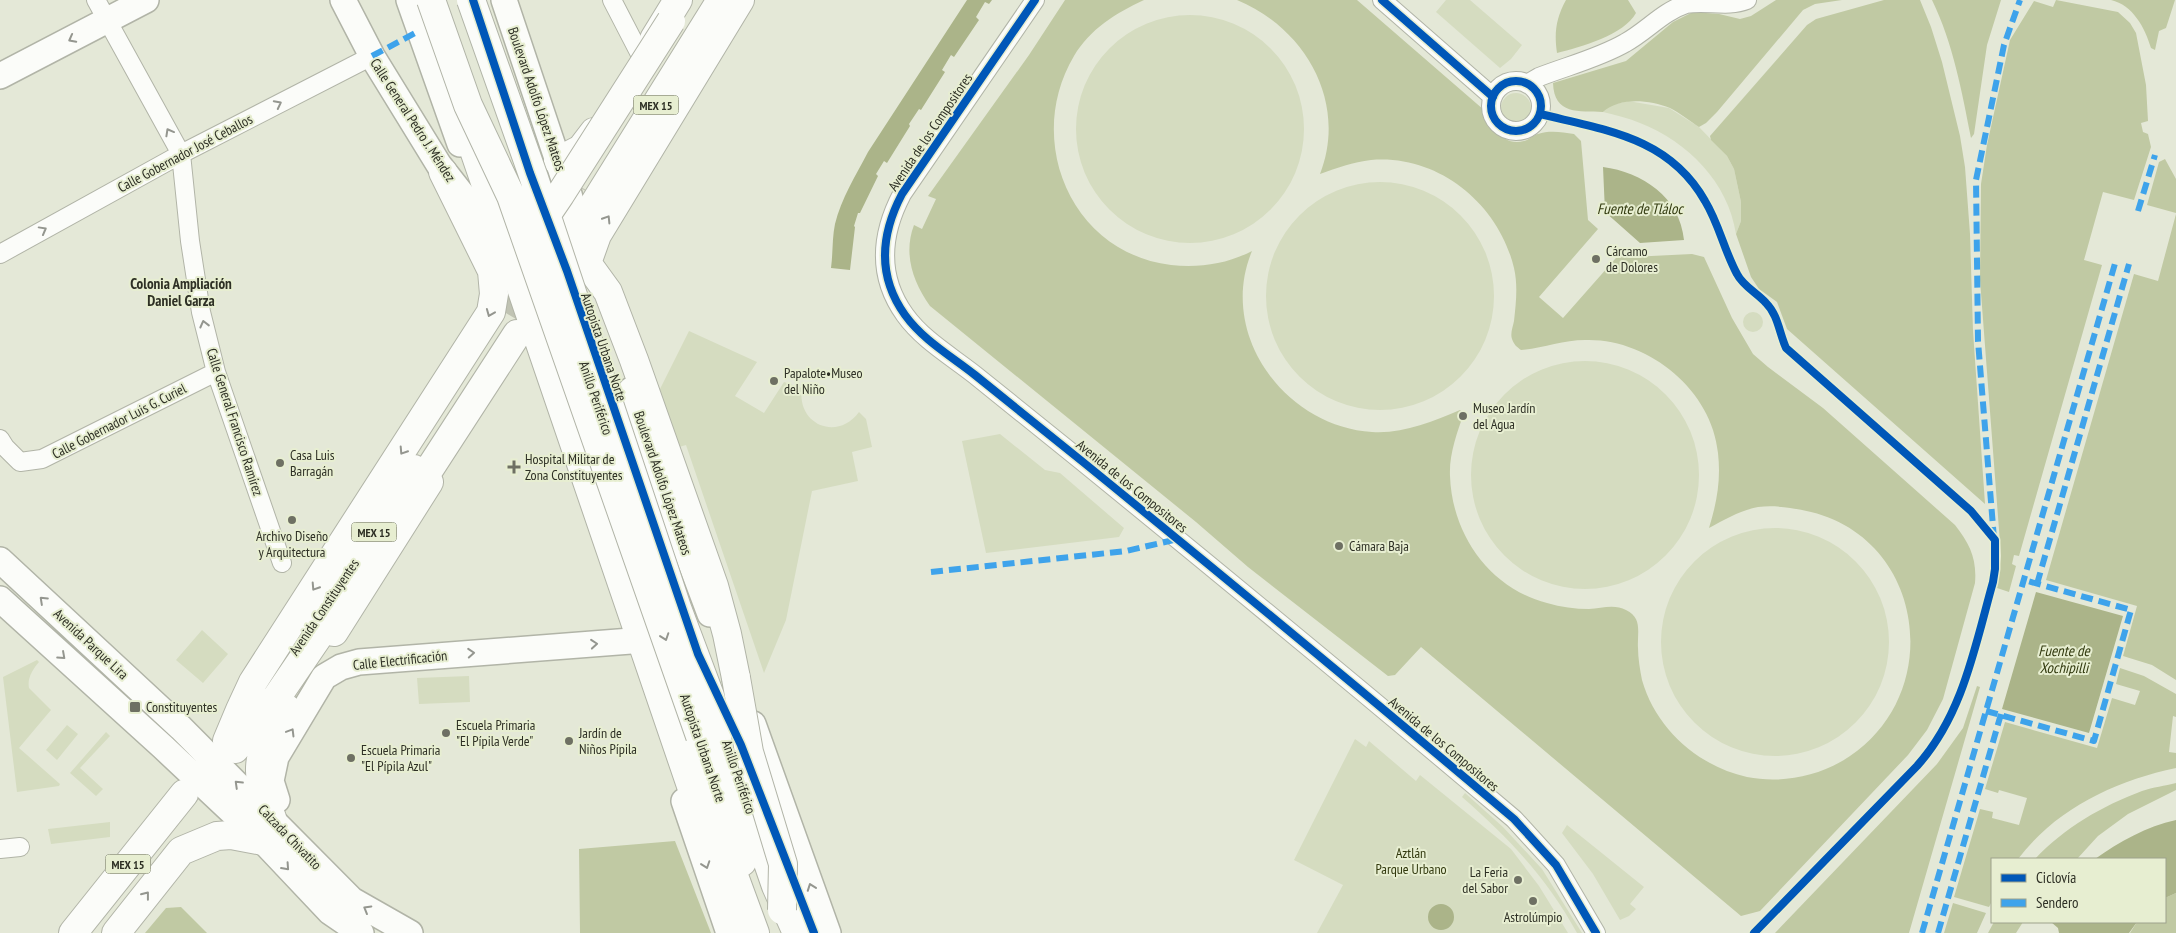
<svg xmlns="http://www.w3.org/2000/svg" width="2176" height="933" font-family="'PT Sans Narrow',sans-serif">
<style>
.green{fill:#d5dcc0}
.forest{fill:#c0c9a3}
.water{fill:#abb489}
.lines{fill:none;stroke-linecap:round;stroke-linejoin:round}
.primary-tunnel{stroke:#c0c3b3;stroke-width:28;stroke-dasharray:28 14;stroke-linecap:butt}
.street-casing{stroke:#b1b4a7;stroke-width:20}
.secondary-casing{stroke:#b1b4a7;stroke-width:28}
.primary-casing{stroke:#b1b4a7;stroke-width:30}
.highway-casing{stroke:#b1b4a7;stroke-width:30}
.street{stroke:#fbfcf9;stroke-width:18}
.secondary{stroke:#fbfcf9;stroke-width:25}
.primary{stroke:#fbfcf9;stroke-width:28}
.highway{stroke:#fbfcf9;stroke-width:28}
.highway-bridge-casing{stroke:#b1b4a7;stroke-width:30;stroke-linecap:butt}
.highway-bridge{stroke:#fbfcf9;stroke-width:28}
.quiet{stroke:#3ea3eb;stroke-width:6;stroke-dasharray:12 6;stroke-linecap:butt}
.cycleway-casing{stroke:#e7eed1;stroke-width:11}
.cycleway{stroke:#0057b8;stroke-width:8}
.oneway{stroke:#94968f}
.poi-dot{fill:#6e7063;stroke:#e7eed1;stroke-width:2}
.labels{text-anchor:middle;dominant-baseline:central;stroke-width:4;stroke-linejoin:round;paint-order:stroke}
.shield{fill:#e7eed1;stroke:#666959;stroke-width:1}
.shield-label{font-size:12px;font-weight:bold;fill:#2e3025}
.street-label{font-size:14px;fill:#2e3025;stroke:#e7eed1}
.poi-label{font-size:14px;fill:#2e3025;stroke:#e7eed1;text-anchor:start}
.park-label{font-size:14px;fill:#31380d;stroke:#e7eed1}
.water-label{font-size:15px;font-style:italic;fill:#323a0f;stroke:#e7eed1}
.neighbourhood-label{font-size:15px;font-weight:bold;fill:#2e3025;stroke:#e7eed1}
</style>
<rect width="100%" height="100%" fill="#e4e8d7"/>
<path class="green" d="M1446 0H1470L1522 45 1511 59 1500 68 1436 12Z
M1076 129a114 114 0 1 1 228 0a114 114 0 1 1-228 0Z
M1501 108a15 15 0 1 1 30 0a15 15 0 1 1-30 0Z
M1628 101 1669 108 1699 127 1727 156 1734 169 1741 202V221L1736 234C1728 182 1688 142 1640 123 1628 118 1615 115 1603 112L1611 105Z
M1266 296a114 114 0 1 1 228 0a114 114 0 1 1-228 0Z
M1743 322a10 10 0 1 1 20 0a10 10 0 1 1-20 0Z
M689 331 757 362 735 396 764 413 784 382 802 388C796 424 837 442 859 412L866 419 872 447 852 452 858 481 812 491 786 620 764 673 686 445 679 447 659 391Z
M1471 475a114 114 0 1 1 228 0a114 114 0 1 1-228 0Z
M1000 434 1045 470 1060 473 1124 528 1119 537 986 553 962 441Z
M1661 642a114 114 0 1 1 228 0a114 114 0 1 1-228 0Z
M202 630 228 654 203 683 176 660Z
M37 660 39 662C33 669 27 678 29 688L51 710 19 748 60 784 59 786 17 792 3 677Z
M469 676 470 702 419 704 417 678Z
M67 725 78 734 57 760 46 750Z
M106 732 110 736 80 768 103 789 96 796 70 773Z
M1355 739 1366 747 1369 741 1416 781 1420 775 1511 849 1539 886 1568 933H1317L1343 885 1294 860Z
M1465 793 1503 827 1542 869 1582 933H1577C1547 878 1508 837 1462 797Z
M110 822V837L51 844 48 829Z
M1567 825 1644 887 1630 904 1636 909 1629 916 1620 920 1593 874 1562 833Z"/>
<path class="forest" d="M1065 0H1144C1116 13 1090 29 1074 56 1024 140 1071 253 1171 265 1199 268 1227 264 1252 251 1217 335 1286 427 1372 432 1403 434 1431 422 1460 410L1464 413C1457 433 1449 454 1450 476 1452 534 1489 588 1547 603 1561 607 1575 609 1589 609 1602 608 1615 604 1626 610 1643 618 1637 633 1638 648 1638 658 1640 670 1642 680 1656 729 1698 766 1747 777 1782 784 1821 776 1850 756 1945 692 1925 540 1811 512 1794 508 1776 505 1758 507 1741 510 1724 520 1709 528 1717 502 1721 480 1718 453 1712 391 1650 340 1589 340 1565 339 1544 348 1521 350 1517 347 1514 345 1512 339 1510 334 1513 326 1514 321 1516 303 1518 285 1514 268 1499 204 1438 154 1371 160 1353 162 1337 168 1320 174 1348 102 1305 28 1237 0H1357L1484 110C1492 125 1502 147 1524 141 1529 140 1533 135 1538 134 1549 130 1562 132 1574 134L1581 141 1588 220 1598 229 1539 297 1563 318 1623 250 1631 257 1692 254 1704 257 1732 318 1753 354 1768 367 1823 408 1955 525C1970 544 1977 559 1975 583L1943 699 1927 730 1908 755 1760 911 1741 916 1421 647 1395 675 1388 676 1248 567 1196 522 930 306C913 282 903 254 914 225L922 229 936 199 928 196 1029 55Z
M1566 0H1628L1636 13C1624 35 1581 47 1557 53 1554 33 1556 18 1566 0Z
M1776 0H1842L1815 4 1803 10 1717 112 1706 123 1699 127C1690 121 1680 113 1670 108 1649 100 1620 97 1603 112 1579 111 1554 115 1553 83L1626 61 1673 22 1693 12 1719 14 1740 19 1751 16Z
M1884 0H1920L1931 27 1942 62 1960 136 1965 167 1970 234 1973 331 1985 504 1787 329 1777 302 1759 289 1751 277 1736 234 1741 221V202L1734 169 1727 156 1711 140 1710 136 1807 25 1816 19Z
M1932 0H2001L1987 45 1974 134 1971 138C1962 92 1953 43 1932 0Z
M2056 0 2118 12 2130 23 2136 33 2146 85 2148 121 2141 123 2143 132 2148 134 2151 147 2134 200 2103 192 2084 260 2102 265 2019 556 2014 555 2012 564 2016 566 2009 592 1997 588 2001 556 1980 280 1981 184 1987 145 2010 40 2034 1 2053 7Z
M2111 0H2175L2166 28 2159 31 2155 50 2151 48C2145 28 2133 5 2111 0Z
M2165 159 2176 179V213L2147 205 2159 162Z
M2176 214V680L2152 665 2123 656 2137 606 2046 580 2134 274 2158 281Z
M2120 668 2144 676 2176 694V717L2173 716 2169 752 2176 753V768C2115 781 2057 808 2018 859H1992V901L1989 907 1954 897 1980 809 1993 812 1992 818 2019 825 2027 798 1999 790 1998 793 1985 789 2005 722 2097 748 2112 698 2135 705 2140 691 2116 684Z
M1977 686 1980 687 1909 933H1775L1937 764 1963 728Z
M2176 783V790L2128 814 2098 836 2077 859H2035C2064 828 2102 806 2142 791 2153 787 2165 786 2176 783Z
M675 841 711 933H580L579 849Z
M2176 893V933H2130L2137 922H2165V898Z
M1953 903 1986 913 1977 933H1944Z
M181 907 207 933H145L166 908Z
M1994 922H2023L2016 933H1988Z"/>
<path class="water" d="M967 0H992L989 4 985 2 976 17 979 20 954 57 951 55 942 70 945 72 921 110 919 109 909 124 910 126 887 163 884 161 876 174 878 176 860 213H858L854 226 855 227 850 270 831 268C833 254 832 238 835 224 841 199 856 175 868 152Z
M1603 167C1642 172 1680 197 1684 240L1640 243 1605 212Z
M2036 592 2123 616 2089 733 2002 709Z
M2176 820V893L2165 898V859H2095C2119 842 2147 826 2176 820Z
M1428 917a13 13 0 1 1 26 0a13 13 0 1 1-26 0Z
M2051 922H2137L2129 933H2059L2058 928Z"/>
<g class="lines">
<path class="primary-tunnel" d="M564 227 586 190
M511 316 533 279"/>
<g class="street-casing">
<path id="street" d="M96 0 181 154 190 241 201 312 216 372 282 563
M612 0 642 58
M1035 0 902 194C881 234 877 276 905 315 923 340 951 356 975 375 1011 404 1047 433 1083 462 1228 580 1372 699 1514 819L1556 865 1596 933
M1382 0 1493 97
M1491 106a25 25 0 1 1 50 0a25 25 0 1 1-50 0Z
M1527 84 1539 77C1567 66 1599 58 1625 43 1647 31 1662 12 1686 4 1706 0 1727 8 1747 0
M0 254 181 154 372 56
M0 439 5 447 20 462 42 459 216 372
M0 849 20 847"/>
</g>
<g class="secondary-casing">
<path id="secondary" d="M343 0 372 56 439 165 493 234
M409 0 460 144
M504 0 569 194 590 272
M0 76 146 0
M631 390 680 534 710 614
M0 560 181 728 352 900 410 933
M0 599 163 747 263 841 330 912 361 933
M753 724 828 933
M277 800 271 781 276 757 324 677 341 667 359 662 631 641
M684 801 729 933"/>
</g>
<g class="primary-casing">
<path id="primary" d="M591 209 721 0
M412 496 517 334
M316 620 414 469
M334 632 429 482
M227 741 240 710 253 682 491 312 494 294 492 271 443 172
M235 749 268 710 337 609
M272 818C252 768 257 753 286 708
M73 933 184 794
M116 933 181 851 217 836 231 835 263 841"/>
</g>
<g class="highway-casing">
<path id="highway" d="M654 39 678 0
M462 115 702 818 730 865 755 933
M558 161 581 149 594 132
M736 678 727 634 714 586 634 360 608 292 587 263 597 235 740 0
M714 707 776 886 797 933
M700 736 742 862"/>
</g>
<use href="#street" class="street"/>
<use href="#secondary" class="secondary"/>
<use href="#primary" class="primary"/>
<use href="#highway" class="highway"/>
<g class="highway-bridge-casing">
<path id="highway-bridge" d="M431 0 468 105 511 196 700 736
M471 0 534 178 677 608 710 696 719 731
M539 226 560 195 671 21
M736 678 749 752 783 864 782 910"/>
</g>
<use href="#highway-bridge" class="highway-bridge"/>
<path class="quiet" d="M372 56 419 31
M2138 211 2155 155
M1994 539 1978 341 1976 180 2004 45 2020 0
M931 572 1126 551 1178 539
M2037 584 2129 264
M1986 711 2094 741 2131 610 2024 580
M1922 933 2116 260
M1938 933 2001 714"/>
<g class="cycleway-casing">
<path id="cycleway" d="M473 0 530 173 567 271 698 654 741 745 814 933
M1035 0 902 194C881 234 877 276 905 315 923 340 951 356 975 375 1011 404 1047 433 1083 462 1228 580 1372 699 1514 819L1556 865 1596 933
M1382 0 1493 97
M1491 106a25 25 0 1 1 50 0a25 25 0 1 1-50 0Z
M1540 114C1605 130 1669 137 1705 201 1719 224 1724 250 1737 274 1743 286 1757 293 1766 303 1778 315 1779 332 1786 348L1971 511 1995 540V569L1993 582C1975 646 1963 715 1917 766L1754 933"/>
</g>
<use href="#cycleway" class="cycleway"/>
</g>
<defs><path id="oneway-chevron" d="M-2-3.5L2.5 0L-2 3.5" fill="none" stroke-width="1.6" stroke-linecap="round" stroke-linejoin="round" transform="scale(1.25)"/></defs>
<g class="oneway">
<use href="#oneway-chevron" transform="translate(72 39) rotate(152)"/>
<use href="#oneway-chevron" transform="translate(278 104) rotate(-27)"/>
<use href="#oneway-chevron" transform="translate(169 132) rotate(-119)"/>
<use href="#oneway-chevron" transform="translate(607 219) rotate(-58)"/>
<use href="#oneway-chevron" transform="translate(43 230) rotate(-29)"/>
<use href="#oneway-chevron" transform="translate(490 313) rotate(112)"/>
<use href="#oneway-chevron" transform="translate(204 324) rotate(-104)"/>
<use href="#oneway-chevron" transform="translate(403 451) rotate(123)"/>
<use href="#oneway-chevron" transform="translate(315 587) rotate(123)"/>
<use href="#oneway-chevron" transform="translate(43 600) rotate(-137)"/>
<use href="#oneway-chevron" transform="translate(665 637) rotate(71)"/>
<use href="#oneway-chevron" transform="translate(594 644) rotate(-5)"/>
<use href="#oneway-chevron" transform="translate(471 653) rotate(-4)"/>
<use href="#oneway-chevron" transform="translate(62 656) rotate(42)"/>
<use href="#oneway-chevron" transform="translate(291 732) rotate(-59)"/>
<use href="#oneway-chevron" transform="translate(238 784) rotate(-136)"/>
<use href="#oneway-chevron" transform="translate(706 865) rotate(71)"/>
<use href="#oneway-chevron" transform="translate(286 867) rotate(48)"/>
<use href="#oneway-chevron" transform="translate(811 887) rotate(-110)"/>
<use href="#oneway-chevron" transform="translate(146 895) rotate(-52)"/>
<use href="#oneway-chevron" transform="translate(367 909) rotate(-150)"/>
</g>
<g class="poi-dot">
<circle cx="1596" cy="259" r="5"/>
<circle cx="774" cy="381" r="5"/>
<circle cx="1463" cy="416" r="5"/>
<circle cx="280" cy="463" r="5"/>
<path d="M511.5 459.5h5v5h5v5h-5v5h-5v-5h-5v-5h5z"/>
<circle cx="292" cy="520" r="5"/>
<circle cx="1339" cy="546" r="5"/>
<rect x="129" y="701" width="12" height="12" rx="2.5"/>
<circle cx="446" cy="733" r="5"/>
<circle cx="569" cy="741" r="5"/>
<circle cx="351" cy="758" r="5"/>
<circle cx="1518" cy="880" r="5"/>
<circle cx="1533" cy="901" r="5"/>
</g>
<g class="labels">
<g class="shield">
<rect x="633.5" y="95.5" width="45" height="19" rx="4"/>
<rect x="351.5" y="522.5" width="45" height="19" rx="4"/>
<rect x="105.5" y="854.5" width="45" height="19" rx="4"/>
</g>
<g class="shield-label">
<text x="656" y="105">MEX 15</text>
<text x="374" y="532">MEX 15</text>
<text x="128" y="864">MEX 15</text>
</g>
<g class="street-label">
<text transform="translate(537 99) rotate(71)">Boulevard Adolfo López Mateos</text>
<text transform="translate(413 120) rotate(57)">Calle General Pedro J. Méndez</text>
<text transform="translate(930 132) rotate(-56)">Avenida de los Compositores</text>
<text transform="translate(185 153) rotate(-28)">Calle Gobernador José Ceballos</text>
<text transform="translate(604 347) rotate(71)">Autopista Urbana Norte</text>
<text transform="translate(596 398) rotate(71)">Anillo Periférico</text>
<text transform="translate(119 421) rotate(-27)">Calle Gobernador Luis G. Curiel</text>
<text transform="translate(235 422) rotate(72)">Calle General Francisco Ramírez</text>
<text transform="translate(663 483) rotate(71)">Boulevard Adolfo López Mateos</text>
<text transform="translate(1132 486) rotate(39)">Avenida de los Compositores</text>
<text transform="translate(324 607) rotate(-56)">Avenida Constituyentes</text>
<text transform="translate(91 644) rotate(43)">Avenida Parque Lira</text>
<text transform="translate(400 660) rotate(-6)">Calle Electrificación</text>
<text transform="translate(1444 744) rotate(40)">Avenida de los Compositores</text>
<text transform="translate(703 748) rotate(71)">Autopista Urbana Norte</text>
<text transform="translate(739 777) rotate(71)">Anillo Periférico</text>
<text transform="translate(290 837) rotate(46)">Calzada Chivatito</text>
</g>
<g class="poi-label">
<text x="1606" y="251">Cárcamo<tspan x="1606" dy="16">de Dolores</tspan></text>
<text x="784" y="373">Papalote•Museo<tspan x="784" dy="16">del Niño</tspan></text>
<text x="1473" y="408">Museo Jardín<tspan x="1473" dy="16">del Agua</tspan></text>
<text x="290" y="455">Casa Luis<tspan x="290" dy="16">Barragán</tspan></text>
<text x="525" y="459">Hospital Militar de<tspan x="525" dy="16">Zona Constituyentes</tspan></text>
<text x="292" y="536" text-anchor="middle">Archivo Diseño<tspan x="292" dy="16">y Arquitectura</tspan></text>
<text x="1349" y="546">Cámara Baja</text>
<text x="146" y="707">Constituyentes</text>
<text x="456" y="725">Escuela Primaria<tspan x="456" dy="16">"El Pípila Verde"</tspan></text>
<text x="579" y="733">Jardín de<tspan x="579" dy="16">Niños Pípila</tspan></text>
<text x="361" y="750">Escuela Primaria<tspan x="361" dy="16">"El Pípila Azul"</tspan></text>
<text x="1508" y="872" text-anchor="end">La Feria<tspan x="1508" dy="16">del Sabor</tspan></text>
<text x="1533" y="917" text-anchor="middle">Astrolúmpio</text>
</g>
<g class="park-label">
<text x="1411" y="853">Aztlán<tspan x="1411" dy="16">Parque Urbano</tspan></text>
</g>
<g class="water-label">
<text x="1640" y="208">Fuente de Tláloc</text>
<text x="2064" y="650">Fuente de<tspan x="2064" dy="17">Xochipilli</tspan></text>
</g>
<g class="neighbourhood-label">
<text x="181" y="283">Colonia Ampliación<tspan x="181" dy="17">Daniel Garza</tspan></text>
</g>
</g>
<rect x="1991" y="858" width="175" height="65" fill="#e7eed1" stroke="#9da28c"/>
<rect x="2001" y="874" width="25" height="8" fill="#0057b8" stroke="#9da28c"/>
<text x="2036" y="883" font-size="15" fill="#2e3025">Ciclovía</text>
<rect x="2001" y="899" width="25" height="8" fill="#3ea3eb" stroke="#9da28c"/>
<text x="2036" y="908" font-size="15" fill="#2e3025">Sendero</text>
</svg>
